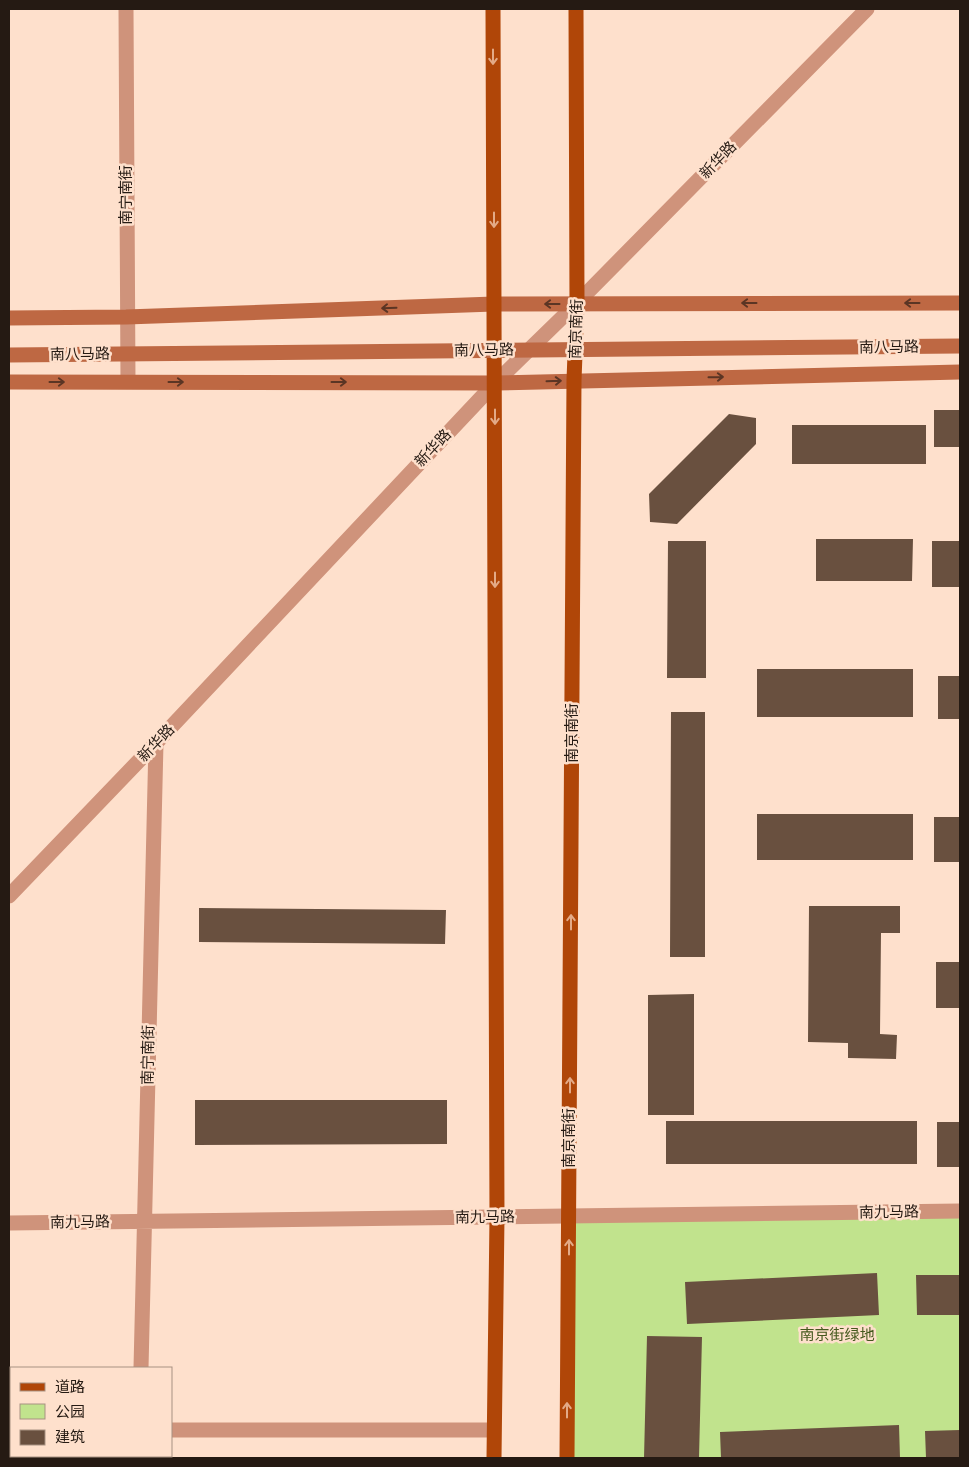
<svg xmlns="http://www.w3.org/2000/svg" width="969" height="1467" font-family="Roboto,'Noto Sans SC',sans-serif">
<style>
.green{fill:#c1e38d}
.building{fill:#69503f}
.lines{fill:none;stroke-linecap:round;stroke-linejoin:round}
.street{stroke:#cf937b;stroke-width:15}
.secondary{stroke:#be6843;stroke-width:15}
.primary{stroke:#b04608;stroke-width:15}
.secondary-bridge{stroke:#be6843;stroke-width:15}
.oneway{stroke:#e3aa87}
.oneway2{stroke:#5b3524}
.labels{text-anchor:middle;dominant-baseline:central;stroke-width:5;stroke-linejoin:round;paint-order:stroke}
.street-label{font-size:15px;fill:#251a13;stroke:#fee0cc}
.park-label{font-size:15px;fill:#44591d;stroke:#fee0cc}
</style>
<rect width="100%" height="100%" fill="#fee0cc"/>
<path class="green" d="M960 1211V1458H567L569 1216Z"/>
<path class="building" d="M934 410H960V447H934Z
M729 414 756 418V444L677 524 650 522 649 494Z
M792 425H926V464H792Z
M816 539H913L912 581H816Z
M668 541H706V678H667Z
M932 541H960V587H932Z
M757 669H913V717H757Z
M938 676H960V719H938Z
M671 712H705V957H670Z
M757 814H913V860H757Z
M934 817H960V862H934Z
M809 906H900V933H881L880 1034 897 1035 896 1059 848 1058V1043L808 1042Z
M199 908 446 910 445 944 199 942Z
M936 962H960V1008H936Z
M694 994V1115H648V995Z
M195 1100H447V1144L195 1145Z
M666 1121H917V1164H666Z
M937 1122H960V1167H937Z
M877 1273 879 1315 687 1324 685 1282Z
M916 1275H960V1315H917Z
M647 1336 702 1337 699 1458H644Z
M899 1425 900 1458H721L720 1432Z
M960 1430V1458H926L925 1431Z"/>
<g class="lines">
<path class="street" d="M126 9 128 381
M9 896 156 743 495 383 577 303 867 9
M9 1223 960 1211
M141 1368 156 743
M9 1429H11
M171 1430H493
M140 1458V1456"/>
<path class="secondary" d="M9 318 126 317 494 304 960 303
M9 382 495 383 960 372"/>
<path class="primary" d="M493 9 497 1217 494 1458
M567 1458 574 380 577 303 576 9"/>
<path class="secondary-bridge" d="M9 355 960 346"/>
</g>
<defs><path id="oneway-shaft" d="M-6 0H5M1.5-3L5.5 0L1.5 3" fill="none" stroke-width="1.6" stroke-linecap="round" stroke-linejoin="round" transform="scale(1.25)"/></defs>
<g class="oneway">
<use href="#oneway-shaft" transform="translate(493 57) rotate(90)"/>
<use href="#oneway-shaft" transform="translate(494 220) rotate(90)"/>
<use href="#oneway-shaft" transform="translate(495 417) rotate(90)"/>
<use href="#oneway-shaft" transform="translate(495 580) rotate(90)"/>
<use href="#oneway-shaft" transform="translate(571 922) rotate(-90)"/>
<use href="#oneway-shaft" transform="translate(570 1085) rotate(-90)"/>
<use href="#oneway-shaft" transform="translate(569 1247) rotate(-90)"/>
<use href="#oneway-shaft" transform="translate(567 1410) rotate(-90)"/>
</g>
<g class="oneway2">
<use href="#oneway-shaft" transform="translate(749 303) rotate(180)"/>
<use href="#oneway-shaft" transform="translate(912 303) rotate(180)"/>
<use href="#oneway-shaft" transform="translate(552 304) rotate(180)"/>
<use href="#oneway-shaft" transform="translate(389 308) rotate(178)"/>
<use href="#oneway-shaft" transform="translate(716 377) rotate(-1)"/>
<use href="#oneway-shaft" transform="translate(554 381) rotate(-2)"/>
<use href="#oneway-shaft" transform="translate(57 382)"/>
<use href="#oneway-shaft" transform="translate(176 382)"/>
<use href="#oneway-shaft" transform="translate(339 382)"/>
</g>
<g class="labels">
<g class="street-label">
<text transform="translate(718 160) rotate(-46)">新华路</text>
<text transform="translate(126 195) rotate(-90)">南宁南街</text>
<text transform="translate(576 329) rotate(-88)">南京南街</text>
<text transform="translate(889 347) rotate(-1)">南八马路</text>
<text transform="translate(484 350) rotate(-1)">南八马路</text>
<text transform="translate(80 354) rotate(-1)">南八马路</text>
<text transform="translate(433 448) rotate(-47)">新华路</text>
<text transform="translate(572 733) rotate(-90)">南京南街</text>
<text transform="translate(156 743) rotate(-46)">新华路</text>
<text transform="translate(148 1055) rotate(-89)">南宁南街</text>
<text transform="translate(569 1138) rotate(-90)">南京南街</text>
<text transform="translate(889 1212) rotate(-1)">南九马路</text>
<text transform="translate(485 1217) rotate(-1)">南九马路</text>
<text transform="translate(80 1222) rotate(-1)">南九马路</text>
</g>
<g class="park-label">
<text x="837" y="1335">南京街绿地</text>
</g>
</g>
<rect width="969" height="1467" fill="none" stroke="#251a13" stroke-width="20"/>
<rect x="10" y="1367" width="162" height="90" fill="#fee0cc" stroke="#a79182"/>
<rect x="20" y="1383" width="25" height="8" fill="#b04608" stroke="#a79182"/>
<text x="55" y="1392" font-size="15" fill="#251a13">道路</text>
<rect x="20" y="1404" width="25" height="15" fill="#c1e38d" stroke="#a79182"/>
<text x="55" y="1417" font-size="15" fill="#251a13">公园</text>
<rect x="20" y="1430" width="25" height="15" fill="#69503f" stroke="#a79182"/>
<text x="55" y="1442" font-size="15" fill="#251a13">建筑</text>
</svg>
